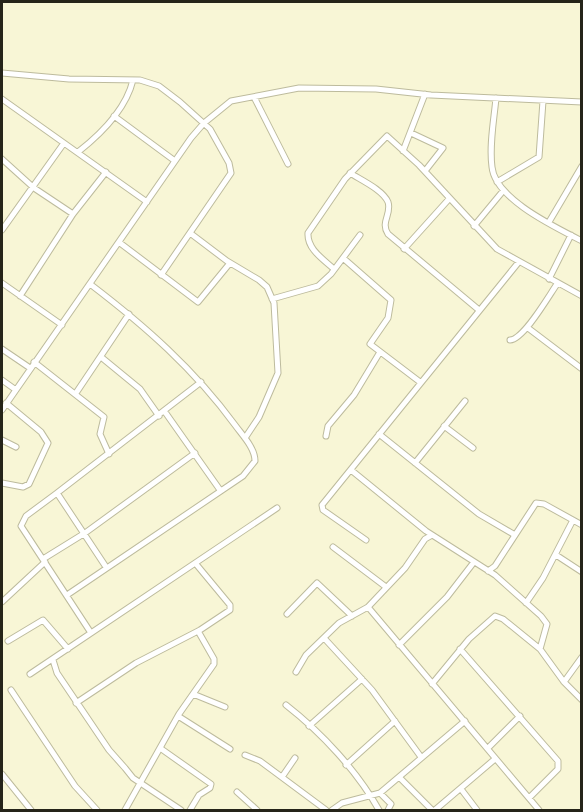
<svg xmlns="http://www.w3.org/2000/svg" width="583" height="812" font-family="'Golos Text',sans-serif">
<style>
.lines{fill:none;stroke-linecap:round;stroke-linejoin:round}
.minor-casing{stroke:#bdbb9d;stroke-width:7}
.minor{stroke:#fff;stroke-width:5}
</style>
<rect width="100%" height="100%" fill="#f8f6d6"/>
<g class="lines">
<g class="minor-casing">
<path id="minor" d="M2 73 69 79 140 80 159 86 180 102 210 129 229 163 231 173 161 275
M254 97 288 164
M496 98C494 120 489 145 492 167 495 199 555 227 582 241
M2 99 147 202
M114 116 175 161
M411 133 443 148 425 171
M403 151 425 94
M78 152C101 134 126 109 133 80
M2 159 34 188 73 214
M350 173C361 180 383 190 388 202 392 214 380 222 388 234L479 310
M497 182 539 157 543 101
M549 222 582 166
M474 226 503 191
M2 230 64 143
M190 233 227 261 259 280 267 287 274 303 278 373 259 417 245 438
M120 243 198 302 230 263
M404 249 449 199
M343 258 391 300 388 318 370 344 420 382
M334 269C323 259 307 249 308 233L345 179 387 136 419 165 497 249 582 296
M549 279 571 235
M2 283 62 325
M20 296 73 214 106 172
M272 299 318 286 331 274 360 235
M528 328 582 369
M510 340C524 339 548 297 557 284
M2 349 30 368
M101 357 140 389 159 416
M34 362 104 417 100 434 109 454
M2 380 16 390
M76 393 129 314
M2 410 191 138 204 123 231 101 299 88 376 89 431 95 582 102
M165 412 220 490
M444 426 473 448
M379 434 479 514 515 535
M326 436 328 426 354 395 380 352
M2 440 16 447
M415 463 465 401
M351 470 426 531 495 575 541 616 547 624 540 649 564 682 582 700
M2 483 23 487 29 484 48 443 41 432 6 403
M57 493 26 516 21 526 91 633
M432 535 425 539 405 568 368 607 539 810
M366 540 323 510 322 505 518 263
M333 547 386 587
M556 555 582 572
M43 559 85 533 195 453
M106 567 57 493 201 382
M488 571 495 566 536 503 544 504 582 525
M67 595 243 476 255 461C255 448 243 436 235 425 194 369 145 326 90 284
M2 602 45 562
M526 603 543 578 573 520
M287 614 317 583 352 616
M324 638 372 690 421 757
M8 641 43 620 68 649
M399 645 447 597 474 562
M460 649 558 761V769L529 798
M53 660 57 673 109 750 125 768 133 778 181 810
M296 672 306 655 339 623 368 607
M30 674 277 508
M564 682 582 657
M432 684 469 639 495 616 503 619 540 649
M11 690 75 786 97 810
M193 694 225 707
M76 703 136 663 200 630 230 610V605L196 564
M286 705C322 733 357 771 379 810
M178 716 230 749
M309 726 362 679
M160 748 211 784 210 788 199 795 190 810
M488 748 520 716
M245 755 260 761 326 810
M346 765 395 721
M2 774 31 810
M282 777 295 758
M400 778 432 810
M461 789 477 810
M237 792 257 810
M380 793 391 804 388 810
M125 810 179 714 214 664V659L198 631
M332 810 342 803 380 793 465 721
M435 810 495 759"/>
</g>
<use href="#minor" class="minor"/>
</g>
<rect width="583" height="812" fill="none" stroke="#252419" stroke-width="6"/>
</svg>
